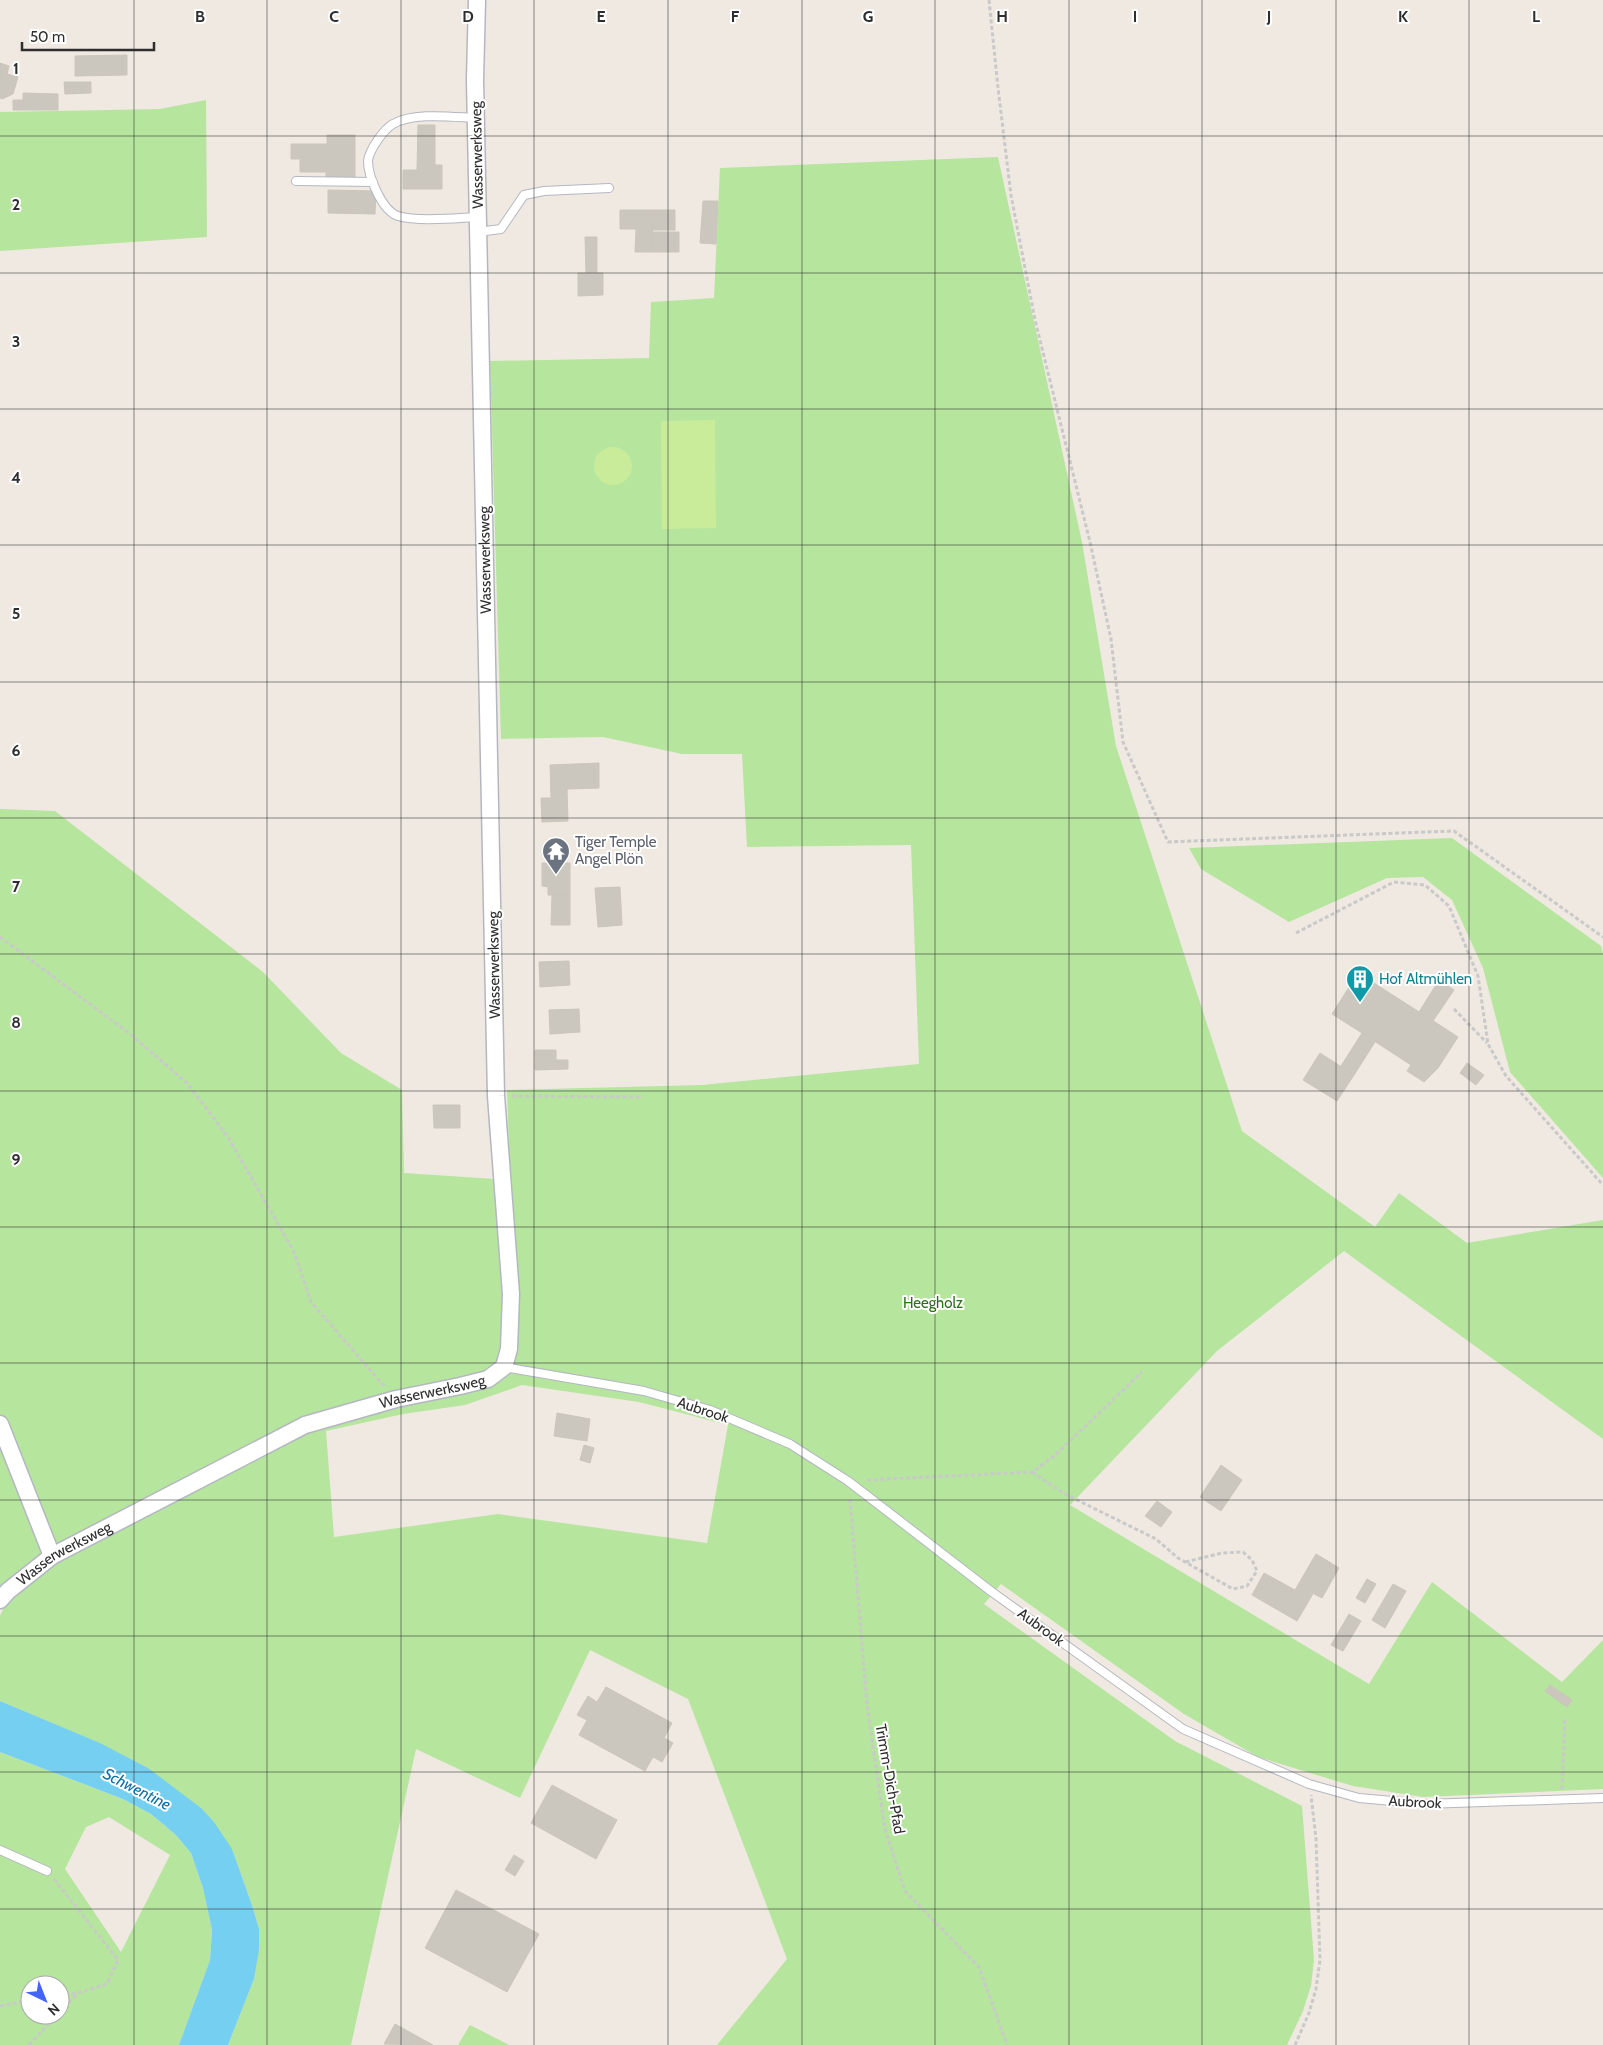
<svg xmlns="http://www.w3.org/2000/svg" width="1603" height="2045" font-family="Cabin,sans-serif">
<style>
.green{fill:#b6e59e;fill-rule:evenodd}
.pitch{fill:#c9ec9a}
.water{fill:#75cff0}
.building{fill:#cbc7bf;stroke:#cbc5ba}
.lines{fill:none;stroke-linecap:round;stroke-linejoin:round}
.service-casing{stroke:#b4b7c1;stroke-width:10}
.minor-casing{stroke:#b4b7c1;stroke-width:19}
.path{stroke:#c9c9c9;stroke-width:3;stroke-dasharray:4 2.5;stroke-linecap:butt}
.service{stroke:#fff;stroke-width:8}
.minor{stroke:#fff;stroke-width:16}
.grid{fill:none;stroke:#2e2e2e;stroke-width:1;stroke-opacity:0.55}
.labels{text-anchor:middle;dominant-baseline:central;stroke-width:4;stroke-linejoin:round;paint-order:stroke}
.street-label{font-size:15px;fill:#2e2e2e;stroke:#fff}
.worship-label{font-size:15px;fill:#5b616d;stroke:#fff;text-anchor:start}
.culture-label{font-size:15px;fill:#0d838f;stroke:#fff;text-anchor:start}
.park-label{font-size:15px;fill:#2c6e1b;stroke:#fff}
.water-label{font-size:16px;font-style:italic;fill:#0d6fa3;stroke:#fff}
.grid-label{font-size:16px;text-anchor:middle;font-weight:bold;fill:#2e2e2e;stroke:#fff;stroke-width:4;stroke-linejoin:round;paint-order:stroke}
</style>
<rect width="100%" height="100%" fill="#efe9e1"/>
<path class="green" d="M206 100 207 237 0 251V112L160 109Z
M998 157 1082 542 1116 746 1242 1131 1375 1227 1399 1193 1467 1243 1603 1220V1439L1344 1251 1217 1351 1070 1505 1369 1684 1432 1582 1562 1682 1603 1640V1789L1423 1797 1353 1786 1258 1757 1184 1714 1001 1584 984 1604 1175 1741 1302 1806 1314 1960 1311 1986 1303 2011 1287 2045H717L787 1959 688 1699 590 1650 520 1798 416 1749 351 2045H228L254 1979 259 1929 252 1905 232 1849 148 1768 99 1743 0 1701V1616L10 1594 0 1599V809L55 811 263 972 341 1053 402 1090 404 1173 510 1180 507 1090 702 1085 919 1064 911 845 747 847 742 754H682L603 737 501 739 490 361 649 358 651 302 714 298 720 168ZM522 1385 639 1402 728 1425 707 1543 498 1514 334 1537 326 1431 403 1414 465 1405Z
M1452 838 1601 946 1603 954V1178L1510 1072 1483 968 1452 900 1423 877 1387 878 1289 922 1201 869 1189 848Z
M0 1752 123 1799 151 1814 176 1835 191 1853 203 1888 212 1930 210 1960 179 2045H0ZM109 1817 170 1855 121 1952 65 1869 86 1827ZM30 1985H60V2015H30Z
M470 2025 509 2045H458Z"/>
<path class="pitch" d="M715 420 716 528 662 529 661 421Z
M594 466a19 19 0 1 1 38 0a19 19 0 1 1-38 0Z"/>
<path class="water" d="M0 1701 100 1743 148 1768 201 1808 214 1822 232 1849 252 1905 259 1929V1949L254 1979 228 2045H179L210 1960 212 1930 203 1888 191 1853 176 1835 151 1814 123 1799 0 1752Z"/>
<path class="building" d="M127 55V75L75 76V56Z
M0 63 9 66 7 74 0 72Z
M0 72 18 77 13 94 2 99 0 98Z
M64 82H91V93L65 94Z
M23 93 58 94V110H13V100H23Z
M418 125H435V165H442V189H403V170H417Z
M327 135H355V177H326V172H300V159H291V144H327Z
M328 190 376 191 375 214 328 213Z
M703 201H718L716 244 700 243Z
M620 210H653L652 252H635L636 229H620Z
M653 210H675V230H652Z
M652 232H679V252H652Z
M585 237H597V273H603V295L578 296V273H586Z
M599 763V788L567 789 568 821 542 822 541 798H551L550 765Z
M542 863H570V895H548V887L542 886Z
M620 887 622 925 598 927 595 888Z
M552 895H570V925H551Z
M569 961 570 985 540 987 539 962Z
M1358 973 1388 992 1362 1033 1332 1014Z
M1439 980 1454 990 1433 1021 1419 1012Z
M1388 992 1438 1024 1411 1065 1362 1033Z
M579 1009 580 1032 550 1034 549 1010Z
M1438 1024 1458 1037 1438 1068 1424 1082 1407 1071Z
M1362 1033 1375 1042 1354 1075 1341 1066Z
M535 1050H556V1060H568V1069L535 1070Z
M1320 1053 1354 1075 1337 1101 1303 1080Z
M1467 1063 1484 1075 1476 1085 1460 1073Z
M433 1105H460V1128H434Z
M557 1413 590 1419 587 1441 554 1436Z
M584 1445 594 1448 590 1463 580 1460Z
M1221 1465 1242 1480 1221 1511 1200 1497Z
M1157 1501 1172 1512 1161 1527 1145 1516Z
M1316 1554 1331 1563 1297 1621 1252 1595 1264 1573 1295 1590Z
M1331 1563 1339 1568 1322 1598 1314 1594Z
M1367 1579 1376 1584 1365 1603 1356 1598Z
M1393 1584 1406 1591 1385 1628 1372 1620Z
M1349 1614 1361 1621 1343 1651 1331 1645Z
M1550 1685 1572 1700 1567 1707 1545 1691Z
M606 1687 672 1723 664 1738 673 1743 662 1762 653 1757 645 1771 579 1735 587 1720 577 1715 588 1696 597 1702Z
M552 1785 617 1820 596 1859 531 1823Z
M514 1855 524 1861 515 1876 505 1870Z
M456 1890 539 1934 507 1992 425 1948Z
M395 2024 433 2045 384 2044Z"/>
<g class="lines">
<g class="service-casing">
<path id="service" d="M476 118C452 117 414 112 393 124 384 129 369 150 368 161 368 176 382 211 398 216 418 222 456 218 478 217
M296 181 373 182
M478 232 501 229 524 195 544 191 609 188
M504 1367 644 1391 710 1410 790 1444 848 1481 992 1592 1183 1729 1309 1784 1359 1798 1426 1804 1603 1798
M0 1850 47 1871"/>
</g>
<g class="minor-casing">
<g id="minor">
<path d="M0 1424 52 1556"/>
<path id="s1" d="M0 1600 8 1591 52 1556 305 1425 396 1399 460 1386 488 1379 504 1367 509 1349 511 1294 496 1096 475 80 477 0"/>
</g>
</g>
<path class="path" d="M989 0 998 88 1011 195 1035 320 1090 542 1111 639 1123 742 1168 842 1454 831 1603 937
M1296 933 1394 882 1425 885 1449 906 1478 976 1488 1044 1506 1076 1603 1185
M0 937 129 1033 187 1083 228 1137 294 1252 311 1302 384 1386
M1454 1009 1487 1043
M512 1096 643 1097
M1032 1472 1065 1494 1156 1539 1178 1558 1233 1589 1247 1586 1257 1571 1252 1560 1243 1552 1222 1553 1185 1562
M867 1480 1032 1472 1054 1456 1142 1372
M850 1499 867 1705 885 1829 905 1891 979 1967 1007 2045
M1562 1789 1565 1717
M54 1879 118 1960 107 1984 78 1993 60 1995
M0 2006 30 2000
M60 2012 78 1993
M29 2045 57 2015
M1295 2045 1309 2013 1316 1989 1320 1960 1316 1839 1311 1795"/>
<use href="#service" class="service"/>
<use href="#minor" class="minor"/>
</g>
<path class="grid" d="M134 0V2045M267 0V2045M401 0V2045M534 0V2045M668 0V2045M802 0V2045M935 0V2045M1069 0V2045M1202 0V2045M1336 0V2045M1469 0V2045M0 136H1603M0 273H1603M0 409H1603M0 545H1603M0 682H1603M0 818H1603M0 954H1603M0 1091H1603M0 1227H1603M0 1363H1603M0 1500H1603M0 1636H1603M0 1772H1603M0 1909H1603"/>
<defs>
<g id="temple-pin" transform="scale(1.4375)"><path d="M0 17L-7.5 6A9.5 9.5 0 1 1 7.5 6Z" fill="#6b7280" stroke="#fff"/><path d="M0-6L5-2H3V0L6.5 2.5H4V6H1.5V3h-3V6H-4V2.5H-6.5L-3 0V-2H-5Z" fill="#fff"/></g>
<g id="building-pin" transform="scale(1.4375)"><path d="M0 17L-7.5 6A9.5 9.5 0 1 1 7.5 6Z" fill="#0f9aa8" stroke="#fff"/><path d="M-4-6H4V6H1V3H-1V6H-4ZM-2.5-4.3h1.7v1.8h-1.7ZM.8-4.3h1.7v1.8H.8ZM-2.5-1h1.7V.8h-1.7ZM.8-1h1.7V.8H.8Z" fill="#fff"/></g>
</defs>
<g fill-rule="evenodd">
<use href="#temple-pin" x="556" y="851"/>
<use href="#building-pin" x="1360" y="979"/>
</g>
<g class="labels">
<g class="street-label">
<text transform="translate(477 155) rotate(-91)">Wasserwerksweg</text>
<text transform="translate(485 560) rotate(-91)">Wasserwerksweg</text>
<text transform="translate(494 965) rotate(-91)">Wasserwerksweg</text>
<text stroke="none"><textPath href="#s1" startOffset="485">Wasserwerksweg</textPath></text>
<text transform="translate(703 1410) rotate(18)">Aubrook</text>
<text stroke="none"><textPath href="#s1" startOffset="80">Wasserwerksweg</textPath></text>
<text transform="translate(1041 1627) rotate(36)">Aubrook</text>
<text transform="translate(890 1779) rotate(80)">Trimm-Dich-Pfad</text>
<text transform="translate(1415 1802) rotate(3)">Aubrook</text>
</g>
<g class="worship-label">
<text x="575" y="842">Tiger Temple<tspan x="575" dy="17">Angel Plön</tspan></text>
</g>
<g class="culture-label">
<text x="1379" y="979">Hof Altmühlen</text>
</g>
<g class="park-label">
<text x="933" y="1303">Heegholz</text>
</g>
<g class="water-label">
<text transform="translate(137 1789) rotate(27)">Schwentine</text>
</g>
</g>
<g class="grid-label">
<text x="200" y="22">B</text>
<text x="334" y="22">C</text>
<text x="468" y="22">D</text>
<text x="601" y="22">E</text>
<text x="735" y="22">F</text>
<text x="868" y="22">G</text>
<text x="1002" y="22">H</text>
<text x="1135" y="22">I</text>
<text x="1269" y="22">J</text>
<text x="1403" y="22">K</text>
<text x="1536" y="22">L</text>
<text x="16" y="74">1</text>
<text x="16" y="210">2</text>
<text x="16" y="347">3</text>
<text x="16" y="483">4</text>
<text x="16" y="619">5</text>
<text x="16" y="756">6</text>
<text x="16" y="892">7</text>
<text x="16" y="1028">8</text>
<text x="16" y="1165">9</text>
</g>
<g transform="translate(45 2000) rotate(137)"><circle r="24" fill="#ffffff" stroke="#ababab"/>
<path d="M0-4L9 19L0 12L-9 19Z" fill="#4264fb"/>
<text y="-8" font-size="14" font-weight="bold" text-anchor="middle" fill="#2e2e2e">N</text>
</g>
<path d="M22 42v8h132v-8" fill="none" stroke="#2e2e2e" stroke-width="2.5"/>
<text x="30" y="42" font-size="15" fill="#2e2e2e" stroke="#ffffff" stroke-width="4" paint-order="stroke">50 m</text>
</svg>
